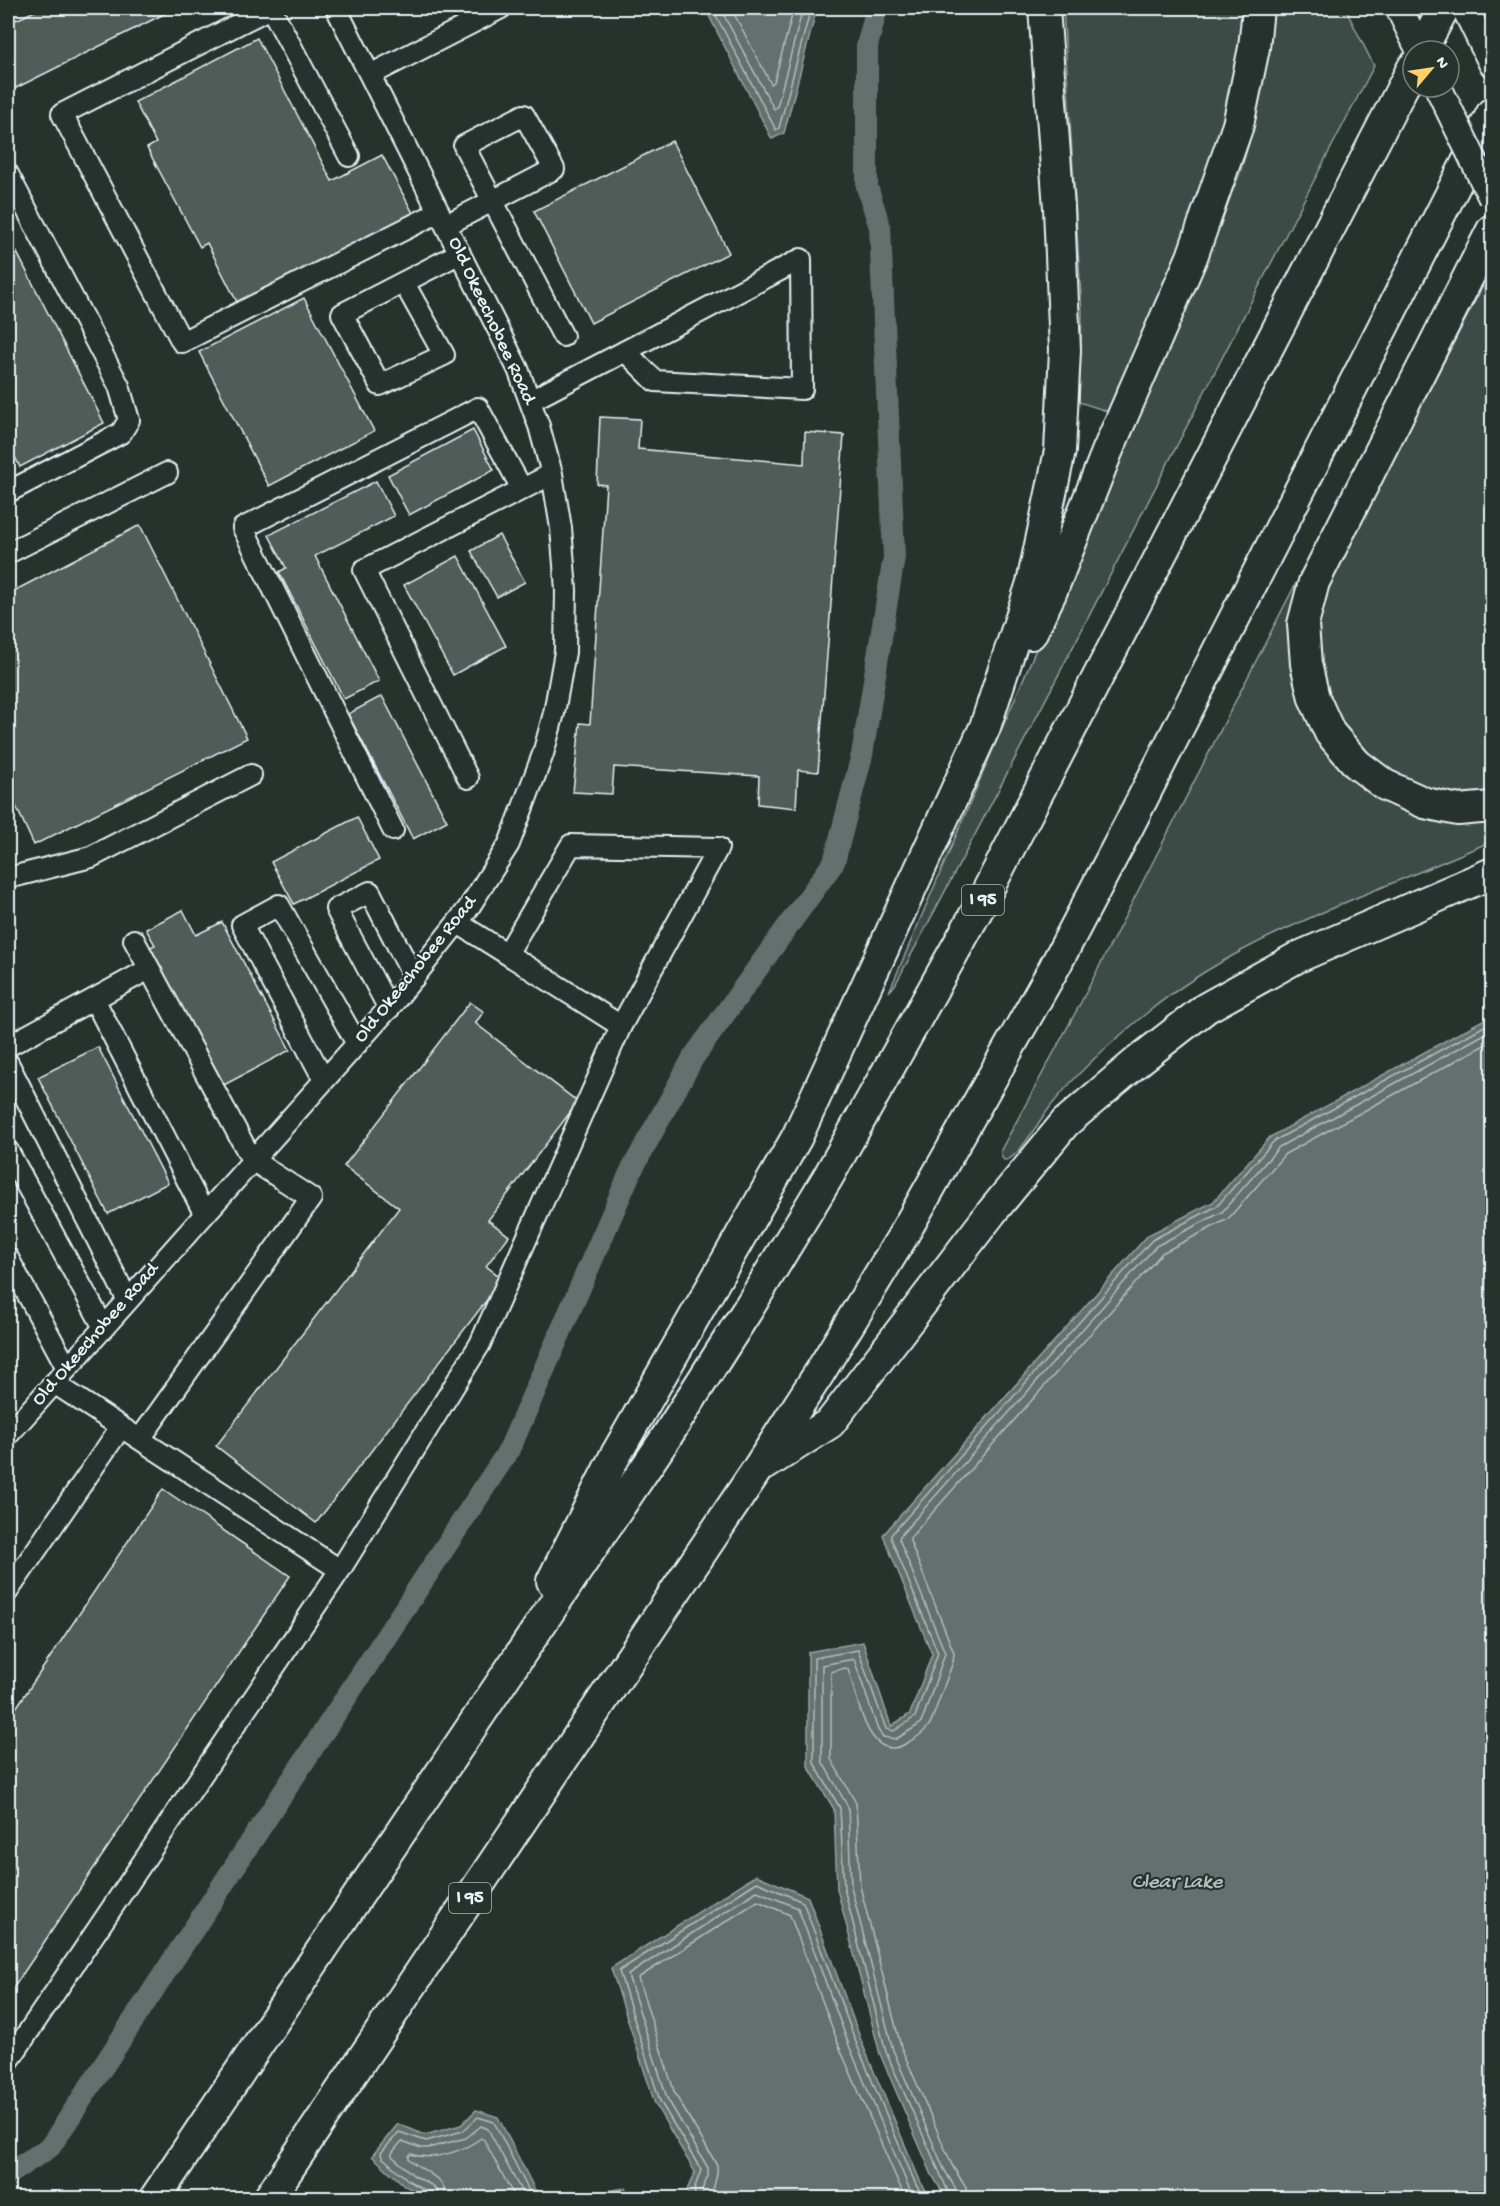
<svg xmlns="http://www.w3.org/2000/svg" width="1500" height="2206" font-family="'Gochi Hand',sans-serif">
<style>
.green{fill:#3e4b47;stroke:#939ea0;stroke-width:1.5}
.water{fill:#636f6d;stroke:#98a3a5;stroke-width:1.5}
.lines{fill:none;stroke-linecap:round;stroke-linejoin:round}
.shore{stroke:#b3bdc0;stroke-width:1.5}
.canal{stroke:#636f6d;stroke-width:22}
.building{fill:#505c59;stroke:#e8f1f8;stroke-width:1.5}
.minor-casing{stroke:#e8f1f8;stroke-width:24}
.major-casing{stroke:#e8f1f8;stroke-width:30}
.highway-casing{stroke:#e8f1f8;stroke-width:34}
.minor{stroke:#26332d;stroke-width:20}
.major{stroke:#26332d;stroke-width:26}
.highway{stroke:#26332d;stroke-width:30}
.major-bridge-casing{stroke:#e8f1f8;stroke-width:30;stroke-linecap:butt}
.major-bridge{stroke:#26332d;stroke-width:26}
.labels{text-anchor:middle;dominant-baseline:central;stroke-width:4.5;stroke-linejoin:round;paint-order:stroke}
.shield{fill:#26332d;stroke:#aeb8bb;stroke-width:1.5}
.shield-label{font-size:18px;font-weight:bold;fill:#e8f1f8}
.street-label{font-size:20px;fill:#e8f1f8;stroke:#26332d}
.water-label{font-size:21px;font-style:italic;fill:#b3bdc0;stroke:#26332d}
</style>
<rect width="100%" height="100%" fill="#26332d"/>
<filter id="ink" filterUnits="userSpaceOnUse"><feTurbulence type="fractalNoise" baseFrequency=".0167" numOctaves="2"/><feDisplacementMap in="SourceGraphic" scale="12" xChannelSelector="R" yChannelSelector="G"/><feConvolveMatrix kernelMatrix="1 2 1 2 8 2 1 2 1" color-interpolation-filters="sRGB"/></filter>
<g filter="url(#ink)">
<path class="green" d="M1063 8H1246L1222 140 1199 200 1110 412 1079 402 1082 313Z
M1273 8H1345L1374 66C1213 371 1059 681 895 985L889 992 1239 176C1257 121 1268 65 1273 8Z
M1483 286 1492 305V797L1445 796 1376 766 1335 718 1319 671 1318 629 1323 604 1333 576Z
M1296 583 1291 623 1334 753 1492 818V841C1448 860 1403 879 1358 897 1283 929 1212 960 1148 1012 1109 1044 1070 1078 1042 1118 1034 1129 1016 1161 1004 1160L1001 1156V1150L1079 1006Z"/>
<path class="water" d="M705 8H817L784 133 772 139Z
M1492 1015V2198H946L932 2175 880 2054 837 1889 834 1809 808 1766V1652L863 1642 891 1726 910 1714 932 1654 883 1535 1148 1235 1213 1202 1270 1137Z
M756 1875 808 1897 862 2043 921 2183 931 2198H690L687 2190 695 2172 655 2104 611 1968Z
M476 2110 498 2117 535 2190 557 2198H428L405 2186 372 2156 398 2124 425 2135 461 2125Z
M625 2188 636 2198H565Z"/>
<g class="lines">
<path class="shore" d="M712 8 776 130 779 128 811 8
M720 8 774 109 777 107 803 8
M731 8 771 84 774 82 794 8
M430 2198 428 2192 409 2181 382 2157 381 2153 399 2132 426 2141 463 2131 478 2117 494 2122 530 2193 541 2198
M437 2198V2192L433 2186 413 2175 392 2156V2153L402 2141 421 2148H428L466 2138 481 2126 488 2129 525 2198
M446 2198C445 2176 423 2172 409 2159V2156L411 2154C432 2162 464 2151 481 2138L484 2140 515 2198
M696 2198 694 2190 701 2170 660 2101 619 1971 757 1882 803 1902 857 2045 916 2185 924 2198
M703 2198 702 2190 708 2176V2168L667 2098 628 1975 757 1891 798 1908 850 2048 909 2188 915 2198
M712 2198C712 2186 719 2177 717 2165L675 2094 638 1978 758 1901 790 1915 841 2051 905 2198
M951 2198 886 2052 844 1888 840 1808 814 1763V1658L858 1650 886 1729 894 1731 915 1717 938 1653 891 1538V1535L1152 1240 1217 1206 1274 1141 1492 1022
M958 2198 957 2191 944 2169 893 2050 851 1887 848 1807 822 1761V1665L854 1659 878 1730 883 1737 896 1739 917 1726 922 1721 945 1653 899 1539 900 1536 1156 1246 1222 1212 1279 1147 1492 1030
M967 2198 966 2188 952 2165 901 2047 860 1886 856 1803 831 1759V1672L845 1668 848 1669C857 1694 867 1768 907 1743 917 1737 926 1732 931 1722L953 1662 954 1653 910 1541V1538L1162 1253 1228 1219 1285 1154 1492 1041"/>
<path class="canal" d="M8 2174 50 2147 509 1450 630 1173 693 1058 834 862 862 755 894 557 880 227 867 187V46L877 8"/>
</g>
<path class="building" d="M8 8H10L16 20 41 8H176L8 92Z
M257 38 332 181 382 155 414 215 239 306 207 243 200 247 147 148 156 143 135 102Z
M672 141 729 253 591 323 534 211Z
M8 235 104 423 20 467 8 443Z
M304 298 374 431 269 486 199 352Z
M600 417 640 419 638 449 804 464 805 432 844 435 818 772 798 770 796 808 758 804 759 776 614 767 612 794 573 792 580 723 590 724 606 485 597 484Z
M473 430 494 470 409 515 388 475Z
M376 481 394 516 315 556 379 681 344 699 279 572 286 568 269 535Z
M140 525 247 738 34 845 8 789V594Z
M499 535 525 582 497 597 471 551Z
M458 556 506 646 453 675 404 585Z
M382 696 447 821 413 839 348 714Z
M357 817 379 860 294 904 271 862Z
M183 910 196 935 222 922 290 1050 222 1086 148 948 155 945 146 929Z
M470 1002 484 1012 475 1023 578 1102 488 1220 509 1236 486 1266 503 1279 316 1523 216 1446 399 1208 344 1166Z
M98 1047 168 1183 108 1214 38 1077Z
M163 1489 290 1576 8 1996V1720Z"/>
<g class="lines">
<g class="minor-casing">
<path id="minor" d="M270 8 62 114 182 342 439 212
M271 8 349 156
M370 75 501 8
M8 174 119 386 129 420 121 433 8 492
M446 225 554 169 524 115 464 146 563 336
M404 283 444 355 380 385 342 314 460 253
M530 401 801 259 802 389 655 381 625 351
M8 553 167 473
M468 778 364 570 552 474
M393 830 243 528 478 408 522 489
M8 878 91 857 251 775
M458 923 621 1026 718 848 571 845 507 954
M134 940 252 1160 311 1198 140 1439
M94 999 204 1213
M389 1009 336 909 370 892 414 978
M8 1046 149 969
M8 1063 127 1299
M324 1080 242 925 279 905 357 1044
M8 1151 103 1326
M8 1258 67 1368
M54 1383 121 1427
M8 1435 395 1001 468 909 509 844 543 754 554 713 565 652 566 590 561 528 552 474 539 426 518 369 336 8
M8 1591 121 1427 340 1570
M8 2062 340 1570 480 1344 621 1026"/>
</g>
<g class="major-casing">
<path id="major" d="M1399 8 1420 51
M1465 8 1492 63"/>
</g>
<g class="highway-casing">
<path id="highway" d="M1421 51 1444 8
M1492 230 1314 582 1303 624 1306 664 1314 698 1330 733 1357 764 1385 785 1425 803 1458 810 1492 807
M1031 634 1051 593 1107 452 1192 257 1238 125 1254 48 1258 8
M766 1464 830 1423 991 1213 1065 1123 1138 1061 1206 1008 1296 958 1492 873
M552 1581 614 1458 797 1137 985 727 1032 583 1060 451 1065 350 1059 208 1044 8
M155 2198 665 1439 748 1309 828 1177 978 909 1413 67
M269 2198 756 1471 820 1372 901 1239 1054 968 1129 825 1492 113"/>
</g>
<use href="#minor" class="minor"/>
<use href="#major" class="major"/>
<use href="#highway" class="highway"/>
<g class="major-bridge-casing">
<path id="major-bridge" d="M1438 87 1492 198"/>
</g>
<use href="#major-bridge" class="major-bridge"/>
</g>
</g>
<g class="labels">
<g class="shield">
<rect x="962" y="885" width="42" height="30" rx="4.5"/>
<rect x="449" y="1883" width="42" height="30" rx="4.5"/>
</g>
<g class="shield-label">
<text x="983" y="900">I 95</text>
<text x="470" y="1898">I 95</text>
</g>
<g class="street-label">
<text transform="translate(491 321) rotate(65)">Old Okeechobee Road</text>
<text transform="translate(416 970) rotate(-51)">Old Okeechobee Road</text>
<text transform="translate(96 1335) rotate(-49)">Old Okeechobee Road</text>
</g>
<g class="water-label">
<text x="1177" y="1883">Clear Lake</text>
</g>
</g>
<rect width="1500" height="2206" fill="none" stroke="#26332d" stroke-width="30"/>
<rect x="15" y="15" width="1470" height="2176" fill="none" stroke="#e8f1f8" stroke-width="2" filter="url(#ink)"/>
<g transform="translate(1431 69) rotate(61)"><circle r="28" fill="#26332d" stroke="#747f7e" stroke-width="1.5"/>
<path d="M0-4.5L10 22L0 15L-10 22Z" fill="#ffd166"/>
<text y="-9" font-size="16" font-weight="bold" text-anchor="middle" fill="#e8f1f8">N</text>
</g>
</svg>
